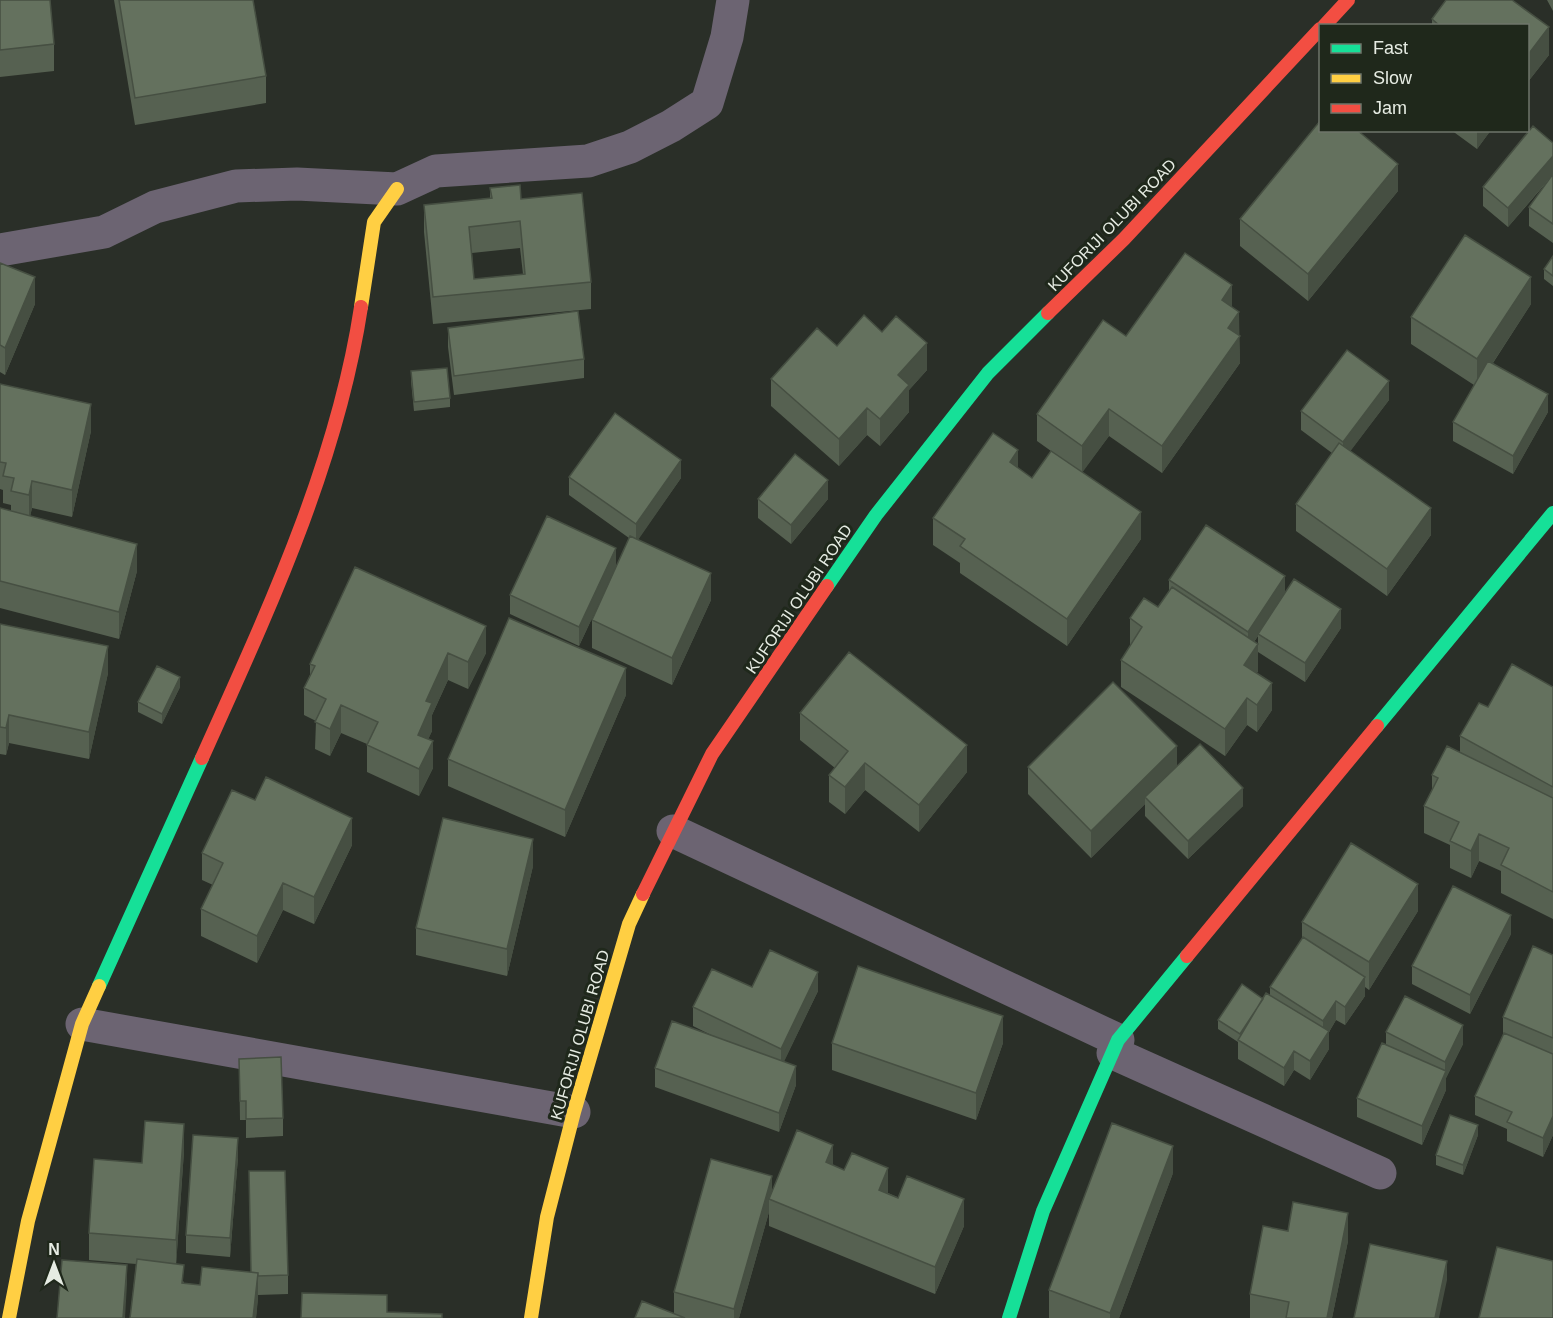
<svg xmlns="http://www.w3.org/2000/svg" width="1553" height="1318" font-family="Arial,sans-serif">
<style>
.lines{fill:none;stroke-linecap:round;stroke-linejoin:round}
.street{stroke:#6c6472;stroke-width:33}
.fast{stroke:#16e098;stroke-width:14}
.slow{stroke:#ffcf43;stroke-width:14}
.jam{stroke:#f24e42;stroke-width:14}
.wall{fill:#566151;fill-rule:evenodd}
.shaded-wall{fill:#464f42}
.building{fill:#64715e;stroke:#464f42;stroke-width:1.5;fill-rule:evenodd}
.labels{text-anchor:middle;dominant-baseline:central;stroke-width:6;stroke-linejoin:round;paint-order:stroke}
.street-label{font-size:16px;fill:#e6ece3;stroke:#1f281b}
</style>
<rect width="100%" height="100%" fill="#2a2f28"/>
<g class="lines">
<path class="street" d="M0 250 104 232 155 207 236 186 297 184 397 189 436 171 588 161 630 147 671 126 707 103 727 37 733 0
M673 831 1118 1040
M82 1024 574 1112
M1113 1053 1380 1173"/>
<path class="fast" d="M827 586 876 515 988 373 1048 313
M1377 726 1553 513
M99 986 202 758
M1009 1318 1043 1211 1118 1040 1187 956"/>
<path class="slow" d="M361 307 374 222 397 189
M9 1318 28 1221 82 1024 99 986
M531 1318 547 1217 574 1112 629 924 643 894"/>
<path class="jam" d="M1324 26 1348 0
M1048 313 1124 239 1320 29
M202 758C267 613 337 465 361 307
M643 894 712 754 827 586
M1187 956 1377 726"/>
</g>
<path class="wall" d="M0 0 54 44V71L0 77Z
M114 0H253L266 76V103L135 125Z
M1446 0H1512L1549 27V55L1527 83V26H1432V19Z
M1547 0H1553V11Z
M1451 130H1491L1477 149Z
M1553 143V243L1529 226V207L1553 175 1508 227 1483 206V187Z
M490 188 521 199 591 282V309L433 324 424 232V205L490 198ZM520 248 523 274 474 279 472 253Z
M1398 191 1308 301 1240 246V219Z
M1553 256V286L1544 279V269Z
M0 263 35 304 5 375 0 372Z
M1531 304 1493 363 1548 412 1513 474 1453 441V422L1474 385 1411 344V317Z
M1232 307 1239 335 1240 363 1162 473 1109 436 1082 472 1141 539 1067 646 960 573V563L933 545V518L1018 468 1032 478 1051 451 1037 441V414L1126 336Z
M448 328 584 359V378L454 395 448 347Z
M837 346 927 370 909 390V412L880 446 867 435 839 466 771 406V379Z
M411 371 450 398V407L414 411 411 381Z
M0 384 91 431 72 517 32 508 30 516 137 571 119 639 0 608V508L11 511V505L3 503V490L0 489Z
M1389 400 1350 451 1431 535 1387 596 1296 531V504L1332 453 1301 430V411Z
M569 477 681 478 638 539 711 600 672 685 592 648V620L629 538 569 495Z
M758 499H828L791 544 758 518Z
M355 567 486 653 468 689 448 680 432 715V731L428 739 433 768 419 796 367 772V744L341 733 330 756 315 749 316 721 304 715V688L310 675V664Z
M616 567 579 646 510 614V595Z
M1169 580 1285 592 1341 628 1305 682 1258 652V636L1254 642 1258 671 1257 673 1272 710 1257 732 1247 725 1225 756 1121 687V660L1130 646V618L1158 607 1169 591Z
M0 624 108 673 89 759 9 743 6 755 0 754Z
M180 687 162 724 138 712V702Z
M1553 687V919L1501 893V871L1479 861 1471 878 1450 868V845L1424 833V806L1432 790V775L1460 752V736L1488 707Z
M626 695 565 837 448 786V759Z
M800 713 967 772 919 832 865 790 845 814 829 802V775L835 768 800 740Z
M1177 766 1243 806 1188 859 1145 816V804L1091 858 1028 794V767Z
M352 845 314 924 283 910 257 963 201 936V909L213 885 202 880V853Z
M533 866 507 976 416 955V928Z
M1418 911 1369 990 1365 987V996L1345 1025 1336 1020 1329 1032V1049L1310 1080 1294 1070 1284 1086 1238 1059V1042L1218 1029V1020L1270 995V987L1302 939V922Z
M1511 934 1470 1014 1412 984V966Z
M1553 955V1135L1543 1157 1507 1141V1129L1475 1115V1096L1503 1035V1017Z
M752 987 818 991 784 1061 796 1085 779 1132 655 1087V1068L717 1038 693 1026V1007Z
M1386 1032 1463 1044 1446 1078V1090L1422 1145 1357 1117V1098L1386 1045Z
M832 1043H1003L976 1120 832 1070Z
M239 1059 283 1118V1136L246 1138V1120H240Z
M1478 1135 1463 1175 1436 1165V1155Z
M184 1151 176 1264 184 1283 200 1285 251 1272 249 1171 288 1275V1294L258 1295 256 1318H130L136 1264 89 1260V1233L142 1163Z
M238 1157 230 1257 186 1253V1235Z
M833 1165 888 1193 964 1226 935 1294 769 1226V1212L739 1318H635L674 1314V1292L772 1192Z
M1173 1173 1119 1318H1049V1290Z
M1288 1231 1348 1241 1332 1318H1250V1294Z"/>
<path class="shaded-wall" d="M1549 27V55L1527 83V56Z
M1477 130H1491L1477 149Z
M1553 156V174L1508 227V208Z
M1398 164V191L1308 301V274Z
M35 277V304L5 375V348Z
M1531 277V304L1477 387V359Z
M1232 285V312L1222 300Z
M1239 312 1240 363 1162 473V446L1228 328Z
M927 343V370L909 390V412L880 446V419L898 375Z
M1389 381V400L1343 461V442Z
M1548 394V412L1513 474V456Z
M91 404V431L72 517V490Z
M867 408V435L839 466V439Z
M1109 409V436L1082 473V446Z
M1018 450V478L1010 462Z
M681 460V478L636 543V524Z
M828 480V499L791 544V525Z
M32 481V508L29 522V495Z
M1431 508V535L1387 596V569Z
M1141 512V539L1067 646V619Z
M137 544V571L119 639V612Z
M616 548V567L579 646V627Z
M711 573V600L672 685V658Z
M1285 576V595L1258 634V636L1248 650V632Z
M1341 609V628L1305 682V663Z
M486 626V653L468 689V662Z
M1258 644V671L1244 692V665Z
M108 646V673L89 759V732Z
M448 653V680L432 715V731L418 762V735L426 701Z
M626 668V695L565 837V810Z
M180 677V687L162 724V714Z
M1272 683V710L1257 732V705Z
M1247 698V725L1225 756V729Z
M341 705V733L330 756V729Z
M9 715V743L6 755V728Z
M433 741V768L419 796V769Z
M967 745V772L919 832V805Z
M1177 746V773L1145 797V804L1091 858V831Z
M865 763V790L845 814V787Z
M1243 788V806L1188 859V841Z
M352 818V845L314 924V897Z
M1479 834V861L1471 878V851Z
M533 839V866L507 976V949Z
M283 883V910L257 963V936Z
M1418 884V911L1369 990V962Z
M1511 915V934L1470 1014V995Z
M818 972V991L781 1068V1049Z
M1365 977V996L1345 1025V1007Z
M1336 1001V1020L1329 1032V1049L1310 1080V1061L1323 1039V1021Z
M1003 1016V1043L976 1120V1093Z
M1463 1025V1044L1446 1078V1090L1422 1145V1126L1445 1074V1062Z
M1294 1051V1070L1284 1086V1068Z
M796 1066V1085L779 1132V1113Z
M1553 1116V1135L1543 1157V1138Z
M184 1124V1151L176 1267V1240Z
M1478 1125V1135L1463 1175V1165Z
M238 1138V1157L230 1257V1238Z
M833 1145V1172L826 1162Z
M1173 1146V1173L1119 1318H1110V1313Z
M888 1168V1195L879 1190Z
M772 1176V1200L769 1199V1212L739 1318H734V1309Z
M964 1199V1226L935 1294V1267Z
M1348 1213V1241L1332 1318H1327Z
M1447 1261V1280L1439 1318H1435Z
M127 1265V1284L125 1318H123Z
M258 1273V1300L256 1318H253Z"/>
<path class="building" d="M0 0H50L54 44 0 50Z
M119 0H253L266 76 135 98Z
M1446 0H1512L1549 27 1527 56V26H1440L1432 19Z
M1320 121V130H1357L1398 164 1308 274 1240 219Z
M1533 126 1553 143V156L1508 208 1483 187Z
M1553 174V224L1529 207Z
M520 185 521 199 582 193 591 282 433 297 424 205 492 198 490 188ZM520 221 525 274 474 279 469 227Z
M1465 235 1531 277 1477 359 1411 317Z
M1185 253 1232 285 1222 300 1239 312 1228 328 1240 336 1162 446 1109 409 1082 446 1037 414 1103 320 1126 336Z
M1553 256V276L1544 269Z
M0 263 35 277 5 348 0 345Z
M578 311 584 359 454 376 448 328Z
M864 315 882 332 896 316 927 343 898 375 909 385 880 419 867 408 839 439 771 379 817 328 837 346Z
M1347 350 1389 381 1343 442 1301 411Z
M1488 361 1548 394 1513 456 1453 422Z
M447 368 450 398 414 402 411 371Z
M0 384 91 404 72 490 32 481 29 495 11 491 14 478 3 476 6 463 0 462Z
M615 413 681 460 636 524 569 477Z
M993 433 1018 450 1010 462 1032 478 1051 451 1141 512 1067 619 960 546 965 539 933 518Z
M1339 443 1431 508 1387 569 1296 504Z
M795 454 828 480 791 525 758 499Z
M0 508 137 544 119 612 0 581Z
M547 516 616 548 579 627 510 595Z
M1206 525 1285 576 1248 632 1169 580Z
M630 536 711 573 672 658 592 620Z
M355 567 486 626 468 662 448 653 426 701 432 703 418 735 433 741 419 769 367 745 378 722 341 705 330 729 315 722 326 699 304 688 315 666 310 664Z
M1294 579 1341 609 1305 663 1258 634Z
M1172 587 1258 644 1244 665 1272 683 1257 705 1247 698 1225 729 1121 660 1142 627 1130 618 1144 598 1158 607Z
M509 618 626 668 565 810 448 759Z
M0 624 108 646 89 732 9 715 6 728 0 727Z
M849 652 967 745 919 805 865 763 845 787 829 775 848 751 800 713Z
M1512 664 1553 687V787L1460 736 1479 703 1488 707Z
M157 666 180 677 162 714 138 702Z
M1113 682 1177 746 1091 831 1028 767Z
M1200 744 1243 788 1188 841 1145 797Z
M1447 746 1553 798V892L1501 865 1509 848 1479 834 1471 851 1450 841 1459 822 1424 806 1438 778 1432 775Z
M266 777 352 818 314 897 283 883 257 936 201 909 223 863 202 853 232 790 255 800Z
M443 818 533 839 507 949 416 928Z
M1351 843 1418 884 1369 962 1302 922Z
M1453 886 1511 915 1470 995 1412 966Z
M1303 937 1365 977 1345 1007 1336 1001 1323 1021 1270 987Z
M1533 946 1553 955V1038L1503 1017Z
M770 950 818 972 781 1049 693 1007 712 969 752 987Z
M858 966 1003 1016 976 1093 832 1043Z
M1242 984 1263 999 1240 1034 1218 1020Z
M1266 993 1329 1031 1310 1061 1294 1051 1284 1068 1238 1040Z
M1405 996 1463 1025 1445 1062 1386 1032Z
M672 1021 796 1066 779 1113 655 1068Z
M1504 1033 1553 1054V1116L1543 1138 1507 1122 1512 1112 1475 1096Z
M1382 1043 1446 1071 1422 1126 1357 1098Z
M281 1057 283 1118 246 1119V1101H240L239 1059Z
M1450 1115 1478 1125 1463 1165 1436 1155Z
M145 1121 184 1124 176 1240 89 1233 94 1159 142 1163Z
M1112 1123 1173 1146 1110 1313 1049 1290Z
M797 1130 833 1145 826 1162 844 1170 852 1153 888 1168 879 1190 898 1198 907 1176 964 1199 935 1267 769 1199Z
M193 1135 238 1138 230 1238 186 1235Z
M711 1159 772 1176 734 1309 674 1292Z
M249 1171H285L288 1275 258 1276V1273L251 1272Z
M1293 1202 1348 1213 1327 1318H1286L1289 1302 1250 1294 1263 1226 1288 1231Z
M1370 1244 1447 1261 1435 1318H1354Z
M1497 1247 1553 1261V1318H1479Z
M137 1259 184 1265 182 1283 200 1285 202 1267 258 1273 253 1318H130Z
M62 1260 127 1265 123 1318H57Z
M302 1293 387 1295V1312L442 1314V1318H301Z
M642 1301 685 1318H635Z"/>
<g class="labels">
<g class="street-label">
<text transform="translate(1112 225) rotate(-46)">KUFORIJI OLUBI ROAD</text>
<text transform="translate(799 599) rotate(-56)">KUFORIJI OLUBI ROAD</text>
<text transform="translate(580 1035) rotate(-74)">KUFORIJI OLUBI ROAD</text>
</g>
</g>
<rect x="1319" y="24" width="210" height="108" fill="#1f281b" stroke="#6f766b" stroke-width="1.5"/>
<rect x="1331" y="44" width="30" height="9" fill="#16e098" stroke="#6f766b" stroke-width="1.5"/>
<text x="1373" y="54" font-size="18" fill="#e6ece3">Fast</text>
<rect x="1331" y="74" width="30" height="9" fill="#ffcf43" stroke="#6f766b" stroke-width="1.5"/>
<text x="1373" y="84" font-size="18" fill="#e6ece3">Slow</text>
<rect x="1331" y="104" width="30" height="9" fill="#f24e42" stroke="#6f766b" stroke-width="1.5"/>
<text x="1373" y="114" font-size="18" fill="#e6ece3">Jam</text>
<g transform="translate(54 1264)" stroke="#1f281b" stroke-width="4.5" paint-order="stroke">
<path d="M0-4.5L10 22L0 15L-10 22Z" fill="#e6ece3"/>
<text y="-9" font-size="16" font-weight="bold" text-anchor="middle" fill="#e6ece3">N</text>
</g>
</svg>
